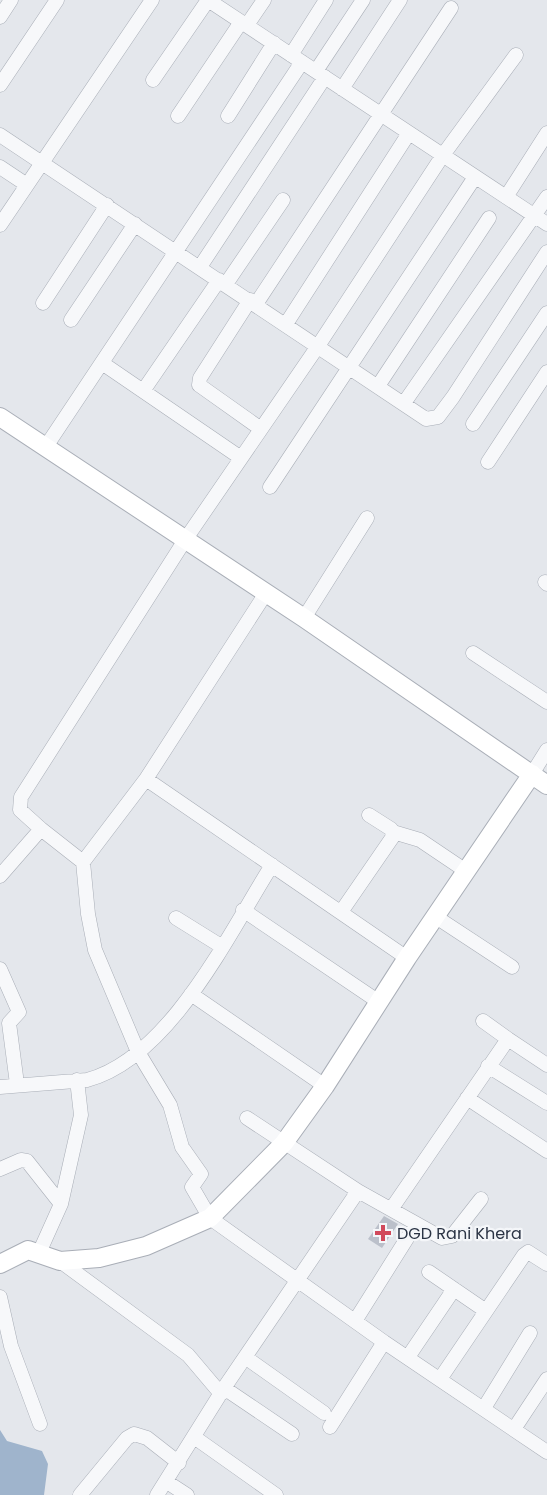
<svg xmlns="http://www.w3.org/2000/svg" width="547" height="1495" font-family="Poppins,sans-serif">
<style>
.water{fill:#9fb4cc}
.building{fill:#bbc0ca}
.lines{fill:none;stroke-linecap:round;stroke-linejoin:round}
.street-casing{stroke:#a9aeb7;stroke-width:15}
.secondary-casing{stroke:#a9aeb7;stroke-width:20}
.street{stroke:#f7f8fa;stroke-width:14}
.secondary{stroke:#fff;stroke-width:18}
.poi-dot{fill:#d1495b;stroke:#f4f6f9;stroke-width:2}
.labels{text-anchor:middle;dominant-baseline:central;stroke-width:4.5;stroke-linejoin:round;paint-order:stroke}
.poi-label{font-size:16px;fill:#2b3445;stroke:#f4f6f9;text-anchor:start}
</style>
<rect width="100%" height="100%" fill="#e4e7ec"/>
<path class="water" d="M0 1430 7 1441 42 1451 48 1464 44 1495H0Z"/>
<path class="building" d="M384 1216 398 1224 382 1248 368 1239Z"/>
<g class="lines">
<g class="street-casing">
<path id="street" d="M0 17 11 0
M247 25 264 0
M291 55 326 0
M316 71 363 0
M153 80 208 0 547 224
M0 85 57 0
M342 89 400 0
M178 116 241 22
M228 116 274 43
M0 135 426 419 438 417 453 397 547 252
M0 167 27 185
M506 197 547 133
M0 225 152 0
M200 267 325 77
M226 284 283 200
M250 300 200 378 199 385 261 429
M43 303 107 205
M256 304 451 8
M71 320 135 224
M286 324 409 133
M102 363 241 458
M378 386 489 218
M143 391 219 280
M404 403 547 197
M473 424 547 313
M45 448 302 62
M488 462 547 372
M270 487 475 177
M545 582 547 584
M304 618 367 518
M473 653 547 702
M532 774 547 750
M146 779 266 593
M41 829 20 810 21 797 185 540 318 346 443 155 516 55
M393 832 420 840 466 871
M83 862 88 914 95 950 138 1052 170 1105 182 1147 201 1174 192 1187 210 1218 384 1342 547 1452
M0 876 41 829 83 862 146 779 407 958
M243 910 379 1002
M341 912 394 835 391 829 369 815
M436 917 512 967
M176 918 221 946
M0 969 19 1012 9 1023 17 1084
M191 994 325 1086
M483 1021 508 1039
M488 1066 547 1103
M0 1087 87 1080C170 1058 229 933 272 865
M467 1098 547 1151
M247 1118 358 1191 442 1238 452 1236 481 1199
M0 1169 21 1160 27 1161 61 1204
M392 1208 508 1039 547 1065
M39 1253 61 1204 81 1115 77 1080
M60 1261 188 1355 221 1394
M429 1272 486 1311
M0 1297 11 1346 40 1424
M355 1321 416 1224
M245 1357 324 1413
M408 1357 454 1289
M440 1379 524 1255 528 1252 547 1264
M224 1388 292 1434
M484 1408 530 1333
M330 1427 384 1342
M514 1429 547 1379
M194 1437 276 1495
M167 1482 187 1495
M80 1495 127 1438 134 1434 147 1438 179 1463
M157 1495 224 1388 358 1191"/>
</g>
<g class="secondary-casing">
<path id="secondary" d="M0 417 304 618 547 785
M0 1264 28 1250 60 1261 99 1258 146 1246 210 1218 284 1143 325 1086 407 958 532 774"/>
</g>
<use href="#street" class="street"/>
<use href="#secondary" class="secondary"/>
</g>
<path class="poi-dot" d="M380 1224h6v6h6v6h-6v6h-6v-6h-6v-6h6z"/>
<g class="labels">
<g class="poi-label">
<text x="397" y="1233">DGD Rani Khera</text>
</g>
</g>
</svg>
